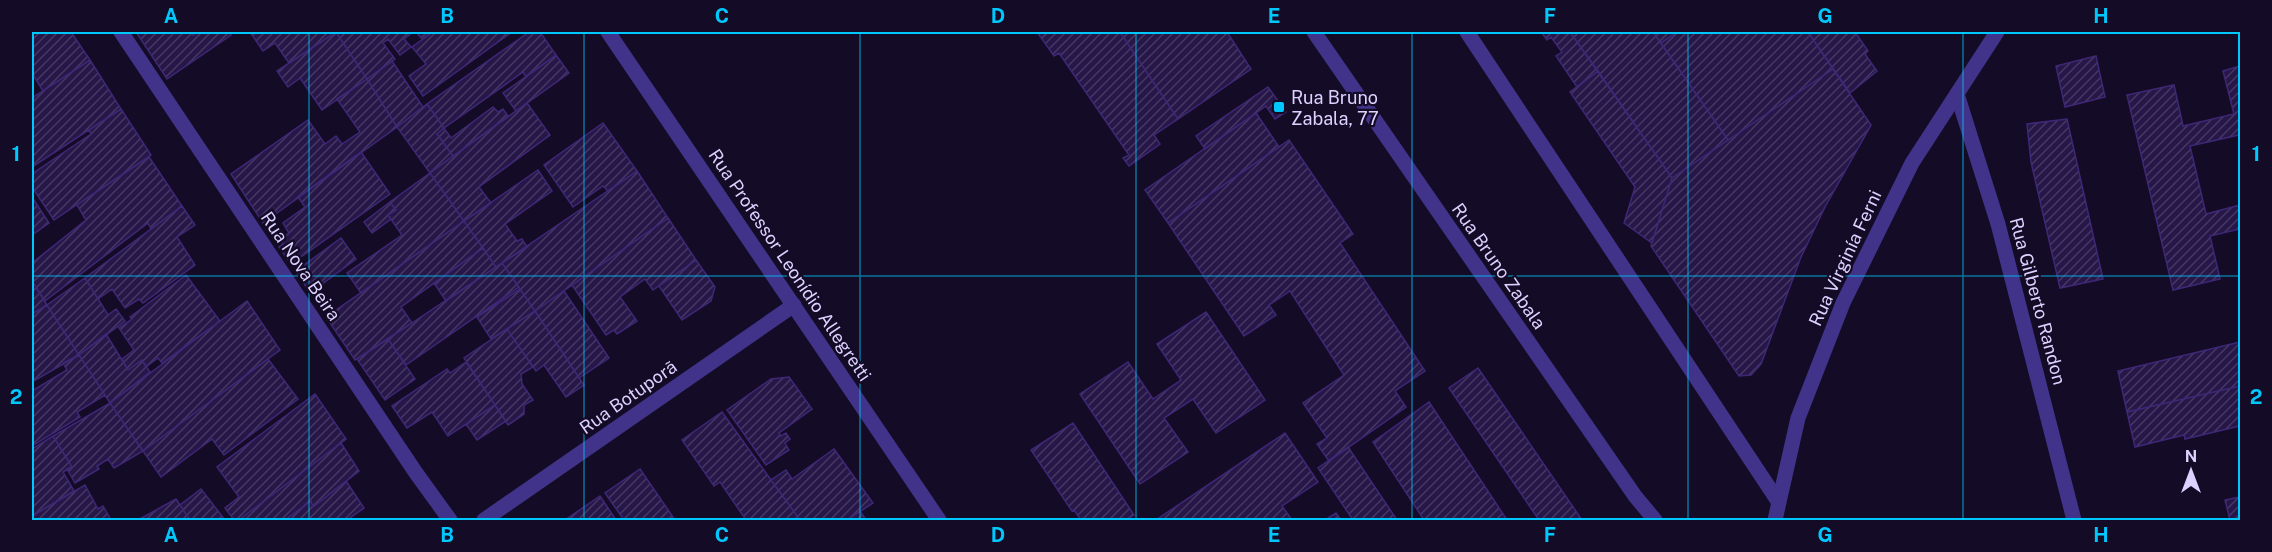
<svg xmlns="http://www.w3.org/2000/svg" width="2272" height="552" font-family="'Public Sans',sans-serif">
<style>
.building{fill:url(#building-hatch);stroke:#3f2777;stroke-width:1.5}
.lines{fill:none;stroke-linecap:round;stroke-linejoin:round}
.minor{stroke:#403389;stroke-width:15}
.tertiary{stroke:#403389;stroke-width:15}
.grid{fill:none;stroke:#00c7fc;stroke-width:1.5;stroke-opacity:0.55}
.poi-dot{fill:#00c7fc;stroke:#140c26;stroke-width:2}
.labels{text-anchor:middle;dominant-baseline:central;stroke-width:4.5;stroke-linejoin:round;paint-order:stroke}
.poi-label{font-size:18px;fill:#dcd1ff;stroke:#140c26;text-anchor:start}
.street-label{font-size:18px;fill:#dcd1ff;stroke:#140c26}
.neatline{fill:none;stroke:#00c7fc;stroke-width:2}
.grid-label{font-size:20px;text-anchor:middle;font-weight:bold;fill:#00c7fc}
</style>
<defs>
<pattern id="building-hatch" width="6" height="6" patternUnits="userSpaceOnUse" patternTransform="scale(1.5)"><rect width="6" height="6" fill="#261748"/><path d="M-1 1l2-2M0 6l6-6M5 7l2-2" fill="none" stroke="#453863"/></pattern>
</defs>
<rect width="100%" height="100%" fill="#140c26"/>
<path class="building" d="M32 32H71L90 60 43 91 32 73Z
M136 32H189L193 35 198 32H229L231 35 167 79Z
M250 32H336L289 63 275 43 263 51Z
M336 32 367 79 322 110 300 78 288 87 277 71Z
M336 32H413L404 39 411 47 400 55 388 39 383 43 395 59 367 79Z
M416 32H433L422 39Z
M433 32H512L423 96 409 76 426 64 412 47Z
M529 32H540L556 55 526 77 523 72 444 128 427 104Z
M1037 32H1120L1178 119 1154 135 1160 144 1129 166 1123 158 1129 155 1059 53 1054 56Z
M1120 32H1227L1251 69 1178 119Z
M1541 32H1570L1598 71 1577 87 1556 56 1562 52 1551 37 1547 40Z
M1570 32H1653L1728 140 1672 178Z
M1653 32H1677L1661 43Z
M1677 32H1808L1833 69 1728 140 1661 43Z
M1808 32H1855L1868 51 1865 54 1877 71 1850 93Z
M556 55 569 73 516 111 503 93Z
M2096 56 2105 97 2065 107 2056 66Z
M90 60 121 109 32 167V98Z
M392 61 423 107 397 127 367 79Z
M2240 66V142L2239 135 2190 146 2206 214 2240 205V229L2210 236 2220 279 2173 290 2127 95 2174 85 2183 126 2234 114 2223 71Z
M1833 69 1871 125 1825 207 1801 257 1761 364 1751 375 1739 376 1651 246 1672 178Z
M1598 71 1672 178 1652 243 1624 223 1635 187 1570 92Z
M367 79 397 127 263 223 231 174 308 120 325 144 336 136 342 144 360 132 337 99Z
M1268 87 1286 112 1275 119 1266 106 1205 149 1196 136Z
M527 103 550 135 479 187 491 203 464 221 430 173Z
M427 104 444 128 437 134 453 156 430 173 397 127Z
M493 107 498 112 503 109 508 116 453 156 437 134 444 128 451 138Z
M121 109 151 155 54 220 32 187V174L91 134 89 130Z
M1256 113 1279 147 1168 223 1145 190Z
M2067 119 2103 279 2060 288 2031 162 2027 124Z
M603 123 637 171 608 191 603 186 573 207 544 165Z
M1289 140 1353 234 1340 243 1425 371 1395 391 1406 407 1329 461 1317 444 1327 438 1303 403 1344 375 1290 291 1269 305 1276 315 1244 336 1168 223Z
M361 152 390 194 291 264 279 247 283 244 280 239 289 233 283 223 305 207 298 197Z
M149 157 182 206 151 229 148 223 45 301 32 281V263L86 220 77 205Z
M538 170 552 191 505 224 517 241 522 239 527 247 496 267 464 221Z
M637 171 668 218 535 311 502 263Z
M430 173 464 221 361 293 347 273 402 235 388 215 396 210 390 202Z
M32 197 49 223 32 235Z
M390 202 396 210 388 215 391 219 372 233 364 222Z
M182 206 195 225 177 237 195 265 143 303 139 299 125 308 112 289 98 299 85 278Z
M668 218 696 260 653 290 645 279 620 297 637 321 617 334 614 330 606 335 572 285Z
M464 221 483 248 401 307 412 323 355 360 326 317Z
M341 238 356 259 310 293 296 271Z
M483 248 496 267 446 301 434 283Z
M696 260 715 287 711 301 682 320 659 286Z
M502 263 519 287 406 365 388 339Z
M186 275 220 321 162 363 158 358 146 367 142 360 128 370 122 359 134 350 119 328 132 319 130 317Z
M85 278 108 315 116 309 125 321 79 355 47 305Z
M32 281 47 305 32 314Z
M520 289 535 311 491 339 477 317Z
M564 291 609 358 579 378 535 311Z
M247 301 280 350 143 451 110 403Z
M47 305 79 355 32 382V314Z
M535 311 584 385 566 397 544 365 536 371 507 329Z
M1206 312 1265 400 1216 433 1193 399 1164 418 1188 452 1140 484 1080 394 1128 362 1153 399 1181 380 1157 344Z
M507 329 533 367 521 374 522 384 533 400 524 405V414L508 425 464 358Z
M106 334 128 370 142 360 150 372 110 403 79 355Z
M388 339 415 379 385 400 357 359Z
M2240 342V386L2127 412 2118 371Z
M79 355 105 395 77 412 80 417 32 446V391L67 370 63 363Z
M268 359 298 399 224 455 212 439 161 477 143 451Z
M466 362 495 405 448 436 432 412 407 428 392 406 447 369 450 373Z
M1478 368 1582 520H1539L1449 388Z
M789 377 812 409 779 433 781 436 786 433 790 439 785 443 789 450 766 465 727 410 771 379Z
M2240 386V426L2185 439 2184 435 2135 447 2127 412Z
M315 394 346 439 239 520H234L225 508 239 497 217 467Z
M1429 402 1507 520H1424L1373 442Z
M110 403 143 451 114 468 108 459 97 466 99 469 75 483 67 469 72 467 53 436Z
M495 405 506 421 477 440 466 424Z
M722 412 771 480 800 520H746L720 482 714 486 682 440Z
M1073 423 1134 515 1126 520H1081L1074 510 1072 511 1031 450Z
M1285 433 1318 482 1282 506 1292 520H1263L1262 519 1259 520H1156Z
M53 436 72 467 63 472 74 491 32 516V449Z
M341 443 359 471 313 507 311 501 285 520H239Z
M1348 447 1397 520H1353L1318 468Z
M834 449 873 503 847 520H800L771 480 786 470 792 479Z
M640 469 675 520H624L605 493Z
M346 481 364 508 347 520H285L311 501 313 507Z
M85 485 98 509 103 506 111 520H32V516Z
M201 489 225 520H190L180 505Z
M600 496 616 520H565Z
M2240 497V520H2230L2225 500Z
M176 499 190 520H138Z
M860 511 866 520H847Z
M1336 513 1341 520H1325Z"/>
<g class="lines">
<path class="minor" d="M121 32 416 473 450 520
M608 32 939 520
M1314 32 1635 496 1655 520
M1467 32 1778 501
M1957 94 1998 224 2074 520
M484 520 794 305"/>
<path class="tertiary" d="M1775 520 1798 418 1843 303 1912 163 1997 32"/>
</g>
<path class="grid" d="M309 32V520M584 32V520M860 32V520M1136 32V520M1412 32V520M1688 32V520M1963 32V520M32 276H2240"/>
<rect class="poi-dot" x="1273" y="101" width="12" height="12" rx="3"/>
<g class="labels">
<g class="poi-label">
<text x="1291" y="97">Rua Bruno<tspan x="1291" dy="21">Zabala, 77</tspan></text>
</g>
<g class="street-label">
<text transform="translate(1845 258) rotate(-65)">Rua Virginía Ferni</text>
<text transform="translate(790 265) rotate(56)">Rua Professor Leonídio Allegretti</text>
<text transform="translate(301 266) rotate(56)">Rua Nova Beira</text>
<text transform="translate(1499 266) rotate(55)">Rua Bruno Zabala</text>
<text transform="translate(2038 301) rotate(75)">Rua Gilberto Randon</text>
<text transform="translate(628 397) rotate(-35)">Rua Botuporã</text>
</g>
</g>
<rect width="2272" height="552" fill="none" stroke="#140c26" stroke-width="66"/>
<g transform="translate(2191 471)" stroke="#140c26" stroke-width="4.5" paint-order="stroke">
<path d="M0-4.5L10 22L0 15L-10 22Z" fill="#dcd1ff"/>
<text y="-9" font-size="16" font-weight="bold" text-anchor="middle" fill="#dcd1ff">N</text>
</g>
<rect x="33" y="33" width="2206" height="486" class="neatline"/>
<g class="grid-label">
<text x="171" y="23">A</text>
<text x="447" y="23">B</text>
<text x="722" y="23">C</text>
<text x="998" y="23">D</text>
<text x="1274" y="23">E</text>
<text x="1550" y="23">F</text>
<text x="1825" y="23">G</text>
<text x="2101" y="23">H</text>
<text x="16" y="161">1</text>
<text x="2256" y="161">1</text>
<text x="16" y="404">2</text>
<text x="2256" y="404">2</text>
<text x="171" y="542">A</text>
<text x="447" y="542">B</text>
<text x="722" y="542">C</text>
<text x="998" y="542">D</text>
<text x="1274" y="542">E</text>
<text x="1550" y="542">F</text>
<text x="1825" y="542">G</text>
<text x="2101" y="542">H</text>
</g>
</svg>
